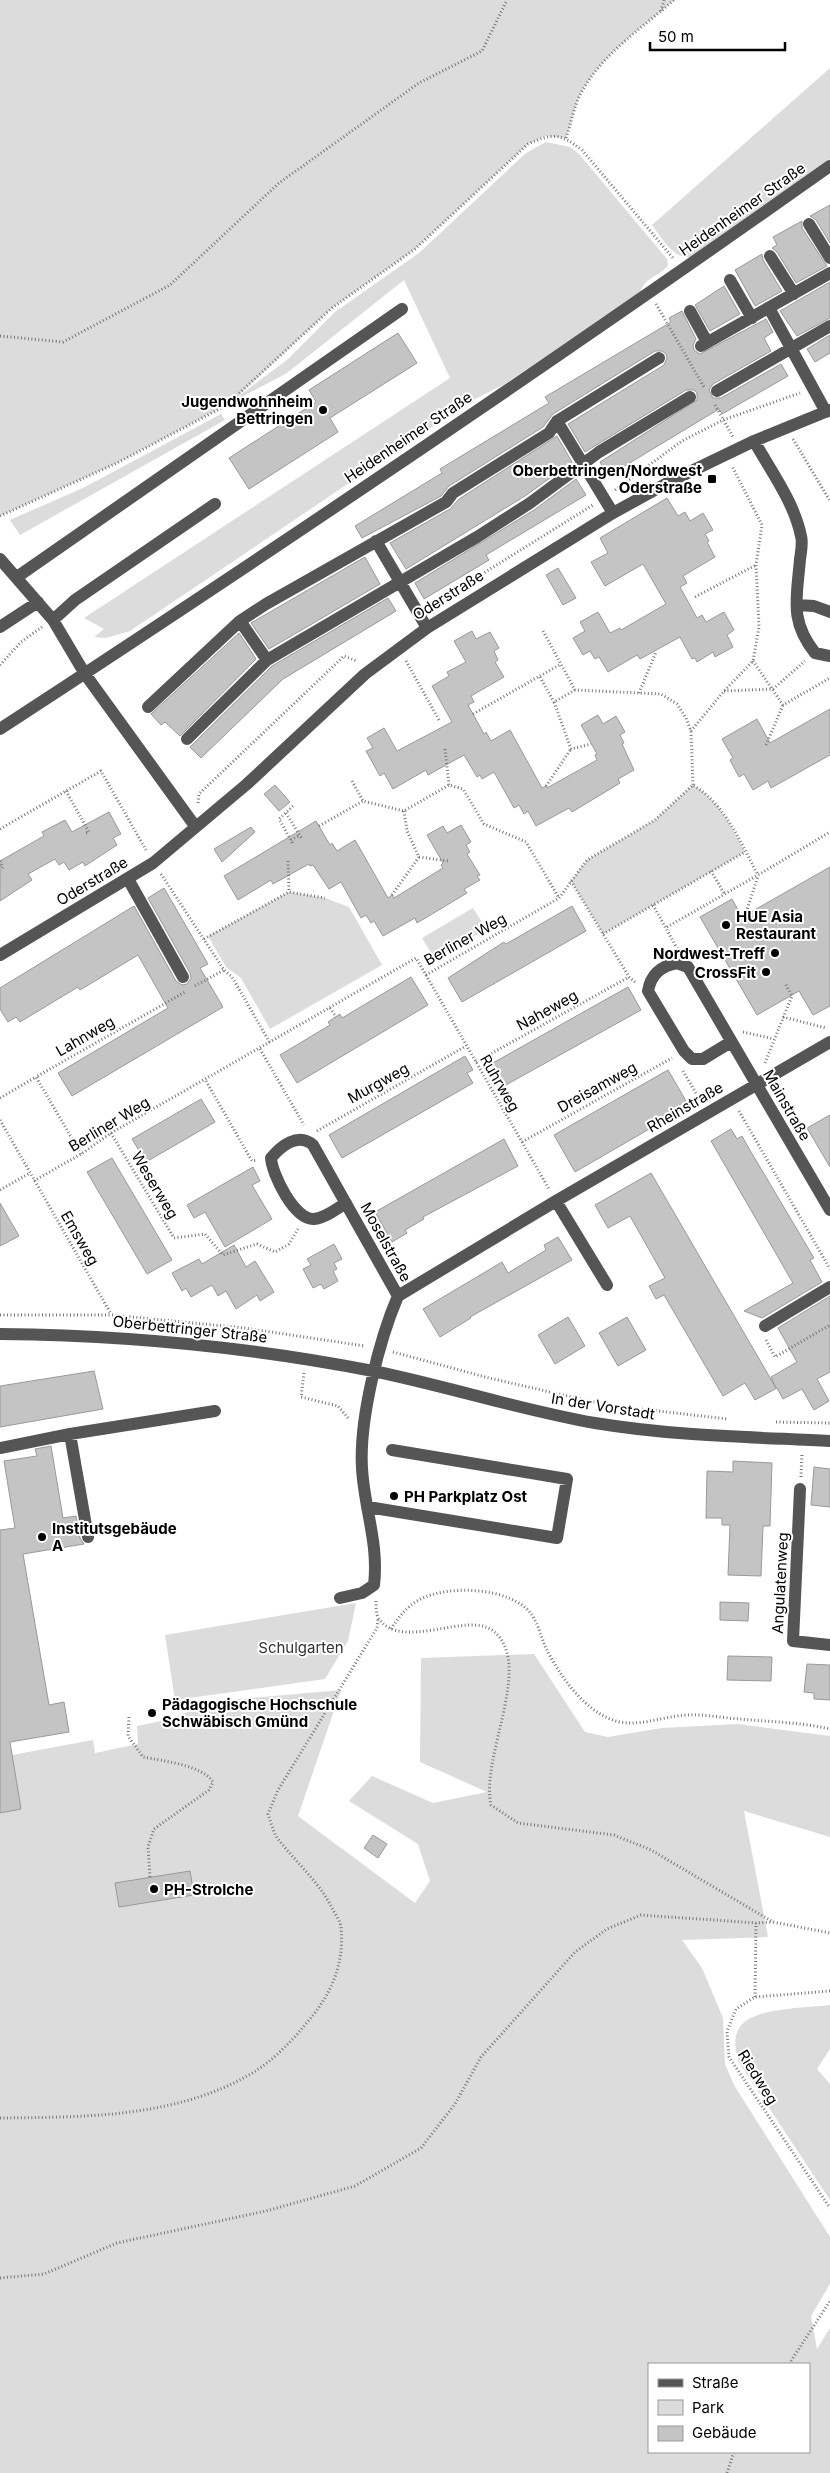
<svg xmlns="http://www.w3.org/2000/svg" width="830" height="2473" font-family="Inter,sans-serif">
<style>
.green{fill:#dcdcdc;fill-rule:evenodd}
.building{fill:#c4c4c4;stroke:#999}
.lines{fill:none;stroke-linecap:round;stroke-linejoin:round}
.path{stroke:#777;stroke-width:3;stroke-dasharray:1 2.5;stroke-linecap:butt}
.minor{stroke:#555;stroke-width:12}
.poi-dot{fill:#000;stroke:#fff;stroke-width:2}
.labels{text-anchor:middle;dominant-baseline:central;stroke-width:4;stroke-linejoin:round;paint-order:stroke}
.street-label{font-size:15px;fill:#000;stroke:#fff}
.poi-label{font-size:15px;font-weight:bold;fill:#000;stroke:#fff;text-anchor:start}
.park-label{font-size:15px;fill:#333;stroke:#fff}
</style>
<rect width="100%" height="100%" fill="#fff"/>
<path class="green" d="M0 0H674C641 29 602 54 581 93 574 106 571 124 566 138L545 136 528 144 415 249 332 308 236 398 287 360 335 312 419 253 526 153 546 142 570 147 579 154 667 259 668 265C659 278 645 276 640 293L503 385 469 402 130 631 106 638 94 637 104 629 84 618 450 378 404 280 287 373 117 463 0 516Z
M830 68V159L693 257C674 261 662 238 652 225Z
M221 414 225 420 20 535 10 520 85 487Z
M693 785C719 801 731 825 745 852L603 934 571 881 587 860 655 820Z
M289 892 325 898 349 907 382 965 270 1029 241 978 226 967 208 936Z
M473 908 486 929 435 959 422 938Z
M356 1603 348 1641 325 1679 175 1700 165 1635Z
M534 1654 585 1732 608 1737 662 1728 738 1724 830 1736V1837L744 1811 768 1937 682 1940 702 1968 723 2018 725 2064 734 2085 830 2237V2284L811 2316 817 2349 830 2328V2473H0V1813L12 1755 93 1740 95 1753 138 1744 137 1726 166 1720 217 1701 341 1690 298 1816 415 1903 430 1881 418 1844 349 1801 372 1776 433 1803 487 1792 420 1762 421 1658ZM649 2364H809V2452H649Z
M830 2005V2049L817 2069 830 2084V2200L738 2061C736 2051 733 2040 738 2030 748 2007 808 2008 830 2005Z"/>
<path class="building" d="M830 205V243L816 220 810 216Z
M802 221V228L827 266 796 283 777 252 772 248 777 245 773 237Z
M762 254 763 260 782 291 755 306 735 270Z
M830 282V318L797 336 780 311Z
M724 286 740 314 710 331 695 305Z
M682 311 696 339 693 345 694 350 700 354 766 319 773 332 764 338 771 351 713 384 709 390 713 398H721L781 364 788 376 722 414 719 409 608 476 600 462 697 400V393L694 390H686L585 452 568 424 664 365 667 358 666 354 662 351H655L553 414 543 427 449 486 441 496 362 538 355 526 442 473 440 469 549 403 545 397 671 322 669 318Z
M398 333 417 363 330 418 338 432 249 489 229 458 316 402 309 390Z
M830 335V353L815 362 807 349Z
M557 436 572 462 525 496 406 569 390 543 450 509 459 499Z
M576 479 586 495 486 555 489 560 424 599 415 583 534 510Z
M667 498 678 516 685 512 690 521 703 513 713 530 705 534 709 541 707 542 715 557 683 576 687 583 680 587 697 618 702 615 706 622 724 612 734 630 727 635 733 647 715 657 713 652 697 662 695 658 692 659 680 637 640 659 637 655 608 672 599 657 595 659 590 651 583 655 573 638 585 631 580 622 598 612 610 633 620 628 621 630 666 604 643 564 605 586 591 562 608 553 600 538Z
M365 557 380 584 269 649 251 623Z
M558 568 576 598 563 605 546 575Z
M388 598 396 611 283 679 201 758 190 747 272 666Z
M472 631 476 639 490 632 499 648 494 651 498 660 495 662 504 677 471 696 474 702 468 705 484 734 486 732 491 741 510 730 542 788 546 786 547 788 597 760 595 755 597 754 581 725 598 715 603 724 616 716 625 732 620 735 624 743 622 744 634 770 618 779 620 783 587 803 572 812 569 808 536 826 528 811 524 814 519 805 514 808 494 772 482 779 480 775 477 777 464 755 428 775 426 770 393 789 384 773 380 776 366 751 373 748 367 738 384 728 397 751 452 722 432 686 449 676 447 672 466 662 454 641Z
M239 633 256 659 180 736 165 722 161 725 151 714Z
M830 709V755L771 788 768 781 753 790 744 774 739 777 730 760 733 758 722 739 757 719 770 743Z
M275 785 290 802 279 811 264 794Z
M109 812 121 834 113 838 117 845 85 866 83 862 69 870 64 862 59 865 55 859 28 874 32 880 0 901V861L44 836 42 832 65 820 72 832Z
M316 821 330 845 332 843 337 851 355 840 388 898 392 895 394 898 443 868 441 865 443 863 427 835 443 826 447 833 461 825 471 842 466 845 470 852 467 854 480 875 477 876 480 880 464 889 467 893 417 923 415 918 383 936 374 921 371 923 366 915 361 918 341 882 329 889 313 865 310 866 309 864 273 884 271 880 238 900 224 876Z
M251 827 255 832 222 862 214 849Z
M830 867V1006L813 1015 799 991 757 1015 700 917 732 899 742 917Z
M164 888 208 964 200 968 223 1007 72 1096 58 1073 168 1008 138 955 80 990 78 987 20 1022 16 1017 8 1022 0 1009V988L134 906 176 981 182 985 187 984 191 978 190 973 148 898Z
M572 906 586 931 462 1002 448 978 504 942 506 944Z
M411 977 428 1005 297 1083 280 1055 330 1025 328 1022 340 1014 342 1018Z
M628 987 641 1010 504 1086 491 1064Z
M465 1056 473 1070 467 1073 473 1083 342 1158 329 1135Z
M668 1070 689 1106 575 1172 554 1135Z
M201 1099 215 1122 146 1162 132 1139Z
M830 1115V1167L807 1128Z
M731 1129 737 1139 742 1136 751 1152 814 1258 810 1260 822 1282 762 1318 744 1311 793 1283 711 1141Z
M504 1139 518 1166 423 1217 424 1219 405 1230 407 1233 392 1242 375 1212Z
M112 1158 172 1260 147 1274 87 1172Z
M253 1167 260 1181 252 1185 272 1219 225 1247 205 1212 194 1218 187 1205Z
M651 1173 776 1388 771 1377 797 1362 778 1328 830 1296V1372L817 1379 829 1401 814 1410 802 1389 783 1399 777 1388 755 1400 745 1383 723 1396 664 1295 656 1299 649 1286 665 1278 630 1216 608 1228 595 1205Z
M0 1203 19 1236 0 1246Z
M558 1237 572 1260 470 1317 471 1318 440 1337 423 1309 502 1262 508 1273 546 1250 544 1245Z
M334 1244 342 1259 334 1263 337 1269 333 1271 338 1281 324 1289 321 1284 313 1288 303 1269 311 1265 307 1259Z
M234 1245 246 1267 255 1261 274 1292 260 1301 257 1295 236 1309 226 1291 218 1296 212 1285 191 1297 186 1288 182 1291 172 1273 199 1259 202 1264Z
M568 1317 585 1346 555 1364 538 1335Z
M627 1317 646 1350 618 1366 599 1333Z
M94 1371 103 1409 0 1427V1386Z
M51 1446 63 1518 76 1516 80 1538 84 1544 23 1554 49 1705 64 1702 69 1732 10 1742 21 1809 0 1813V1530L15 1528 4 1461 37 1456 35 1449Z
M733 1461 772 1463 770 1526H763L761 1576 728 1575 730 1525H722V1518H706L707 1471 733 1472Z
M814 1467 830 1469V1507L811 1505Z
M720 1602 749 1603 748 1621 720 1620Z
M728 1656 772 1657 771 1681 727 1680Z
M807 1664 830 1665V1700L814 1699V1693L804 1692Z
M373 1835 387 1844 378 1858 364 1848Z
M190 1871 194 1895 119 1907 115 1883Z"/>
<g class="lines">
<path class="path" d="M661 11 664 0
M566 138C571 124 574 106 581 93 602 54 641 29 674 0
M656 304 704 387
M0 336 63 342 170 285 279 183 419 83 482 51 507 0
M715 405 733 437
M793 439 830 501
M615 490 682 441 723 420 800 393
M0 516 117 463 225 406 332 308 415 249 528 144C553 133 560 133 582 150L673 258
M695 597 756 565
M437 602 593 505
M543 631 575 690 661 694 677 704 686 718 691 731 693 785
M406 661 439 720
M753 661 783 705 830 678
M0 665 21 642 42 627
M540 677 554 702
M575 690 554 702 571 749 591 744
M724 691 773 689 805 661
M639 693 656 652
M473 714 561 664
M691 731 724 691 753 661 759 627 756 565 762 525 732 466
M766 745 783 705
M445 749 449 785
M352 781 363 801 404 811 449 785 463 789 484 824 526 842 559 898
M546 786 571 749
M66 791 89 832 86 833
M198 803 199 794 344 656 357 661
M293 806 279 819 293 844
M404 811 407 831 419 857
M286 813 302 839
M319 826 363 801
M0 829 101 771 146 850
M291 840 300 835
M419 857 448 861
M0 861 3 867 1 869
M288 861 289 892
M711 871 724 893
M161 874 224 970 232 977 270 1043
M571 881 629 977 635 982
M392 895 419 857
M653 905 678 950
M740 913 747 910
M755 924 747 910 758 876
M667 927 758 875
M603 934 745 852
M204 939 289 892 325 898
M426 975 549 1189
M195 986 224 970
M330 1008 336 1017
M783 1017 826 1028
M743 1032 774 1039
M260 1049 304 1125
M476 1062 629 977
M765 1063 792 996 785 983
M683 1071 700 1100
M206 1081 252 1161 257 1160
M0 1098 36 1077
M739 1111 830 1269
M0 1120 111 1314
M317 1131 466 1046
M111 1133 174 1238 205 1234 223 1255 257 1244 275 1252 289 1244 298 1229
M522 1142 672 1058
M81 1154 36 1077 185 992
M34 1181 81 1154 111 1133 416 958 426 975 559 898 587 860 655 820 693 785C726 805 740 842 758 875L830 832
M0 1190 30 1173
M0 1315H112L244 1328 365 1346
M766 1340 775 1357 830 1325
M393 1352 489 1378 607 1405 727 1419
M304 1373 301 1397 338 1406 349 1419
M776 1422 830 1423
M801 1477 802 1453
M376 1601C376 1606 376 1615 379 1619 402 1651 466 1612 492 1630 536 1662 480 1755 491 1805L518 1823 614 1835 651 1850 773 1922 830 1933
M391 1629C399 1617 406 1607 419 1600 447 1584 513 1587 532 1615 538 1624 541 1636 545 1646 559 1675 586 1715 620 1722 644 1726 664 1716 687 1715 704 1714 723 1718 740 1719 770 1722 800 1722 830 1729
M129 1717 128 1736 143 1757C163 1761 202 1765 213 1782L209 1790 154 1829 148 1847 150 1877
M830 1991 755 1997 736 2009 727 2031 729 2057 830 2208
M755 1997 756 1923
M0 2118C86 2117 178 2118 254 2072 272 2061 290 2043 304 2026 329 1998 345 1967 341 1927 340 1921 336 1915 333 1910 319 1881 297 1864 278 1839 273 1832 271 1822 268 1814L278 1790 377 1628 378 1618
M0 2278 44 2274 117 2243 266 2211 355 2186 421 2148 455 2104 481 2057 575 1952 607 1929 641 1915 756 1923 773 1922
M789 2364 830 2301
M727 2473 734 2452"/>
<path class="minor" d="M809 224 830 258
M770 256 794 294
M730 280 752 318
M769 308 826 412
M690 311 707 342
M701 346 830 273
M717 391 830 326
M557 421 613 513
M754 441C771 471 794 502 801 536 803 543 801 552 800 559 797 598 789 620 815 653L830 656
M376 541 427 628
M0 559 53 620 85 674 195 826
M17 577 402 309
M797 605 814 606 830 612
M53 620 75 600 215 504
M240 621 267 660
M0 627 38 602
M148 707 240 621 266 604 446 502 453 493 549 433 557 421 659 358
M0 729C280 546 557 359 830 166
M187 739 267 660 477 537 530 503 599 452 690 397
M128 879 183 977
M0 955 153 863 247 784 365 674 427 628 613 513 671 481 754 441 830 410
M731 1042 703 1059H692L684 1051 648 991C651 974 661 966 677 963L688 967 830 1210
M556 1201 607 1285
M346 1203C336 1209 325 1218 314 1219 294 1220 272 1174 271 1158 281 1146 298 1132 313 1145L398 1296
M765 1326 830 1287
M0 1334C126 1335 249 1347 373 1371 447 1386 520 1410 595 1423 673 1436 751 1437 830 1441
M70 1434 88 1537
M0 1448 70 1434 215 1411
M800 1489 793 1641 830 1645
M368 1507 557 1538 567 1479 392 1450
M340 1598 362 1593 374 1585C379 1543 364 1508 362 1468 359 1420 379 1340 398 1296L556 1201 830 1042"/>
</g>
<g class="poi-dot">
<circle cx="323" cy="410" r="5"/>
<rect x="707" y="474" width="10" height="10" rx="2.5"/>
<circle cx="726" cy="925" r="5"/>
<circle cx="775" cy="953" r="5"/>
<circle cx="766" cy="972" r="5"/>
<circle cx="394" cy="1496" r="5"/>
<circle cx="42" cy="1537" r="5"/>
<circle cx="152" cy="1713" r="5"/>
<circle cx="154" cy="1889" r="5"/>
</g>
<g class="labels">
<g class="street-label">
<text transform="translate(742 209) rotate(-35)">Heidenheimer Straße</text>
<text transform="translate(408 437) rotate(-34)">Heidenheimer Straße</text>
<text transform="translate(448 595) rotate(-32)">Oderstraße</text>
<text transform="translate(92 881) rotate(-31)">Oderstraße</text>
<text transform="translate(465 939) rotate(-29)">Berliner Weg</text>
<text transform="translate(547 1010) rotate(-29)">Naheweg</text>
<text transform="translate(85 1036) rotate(-30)">Lahnweg</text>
<text transform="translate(378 1083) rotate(-29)">Murgweg</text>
<text transform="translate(500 1083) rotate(60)">Ruhrweg</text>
<text transform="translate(597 1087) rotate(-29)">Dreisamweg</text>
<text transform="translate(787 1105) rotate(60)">Mainstraße</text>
<text transform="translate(685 1107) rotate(-30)">Rheinstraße</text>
<text transform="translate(109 1124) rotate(-31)">Berliner Weg</text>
<text transform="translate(155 1185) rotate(59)">Weserweg</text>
<text transform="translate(80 1238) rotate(60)">Emsweg</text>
<text transform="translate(386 1242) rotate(61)">Moselstraße</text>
<text transform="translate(190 1329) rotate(6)">Oberbettringer Straße</text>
<text transform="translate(603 1406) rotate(9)">In der Vorstadt</text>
<text transform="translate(780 1583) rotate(-87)">Angulatenweg</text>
<text transform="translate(758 2077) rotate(58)">Riedweg</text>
</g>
<g class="poi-label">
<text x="313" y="401" text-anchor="end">Jugendwohnheim<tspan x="313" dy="17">Bettringen</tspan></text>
<text x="702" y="470" text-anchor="end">Oberbettringen/Nordwest<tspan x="702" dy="17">Oderstraße</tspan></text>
<text x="736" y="916">HUE Asia<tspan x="736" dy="17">Restaurant</tspan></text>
<text x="765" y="953" text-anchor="end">Nordwest-Treff</text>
<text x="756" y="972" text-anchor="end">CrossFit</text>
<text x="404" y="1496">PH Parkplatz Ost</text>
<text x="52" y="1528">Institutsgebäude<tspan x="52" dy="17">A</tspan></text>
<text x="162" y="1704">Pädagogische Hochschule<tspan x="162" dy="17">Schwäbisch Gmünd</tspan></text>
<text x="164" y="1889">PH-Strolche</text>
</g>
<g class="park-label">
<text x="301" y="1647">Schulgarten</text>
</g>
</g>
<rect x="648" y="2363" width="162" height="90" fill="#ffffff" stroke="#999999"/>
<rect x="658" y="2379" width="25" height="8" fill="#555555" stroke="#999999"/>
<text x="692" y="2388" font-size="15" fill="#000000">Straße</text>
<rect x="658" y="2400" width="25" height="15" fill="#dcdcdc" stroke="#999999"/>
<text x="692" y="2413" font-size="15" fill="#000000">Park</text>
<rect x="658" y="2426" width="25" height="15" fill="#c4c4c4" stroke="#999999"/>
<text x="692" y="2438" font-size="15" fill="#000000">Gebäude</text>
<path d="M650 42v8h135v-8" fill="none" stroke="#000000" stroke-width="2.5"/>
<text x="658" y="42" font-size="15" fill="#000000" stroke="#ffffff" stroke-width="4" paint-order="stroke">50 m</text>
</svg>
